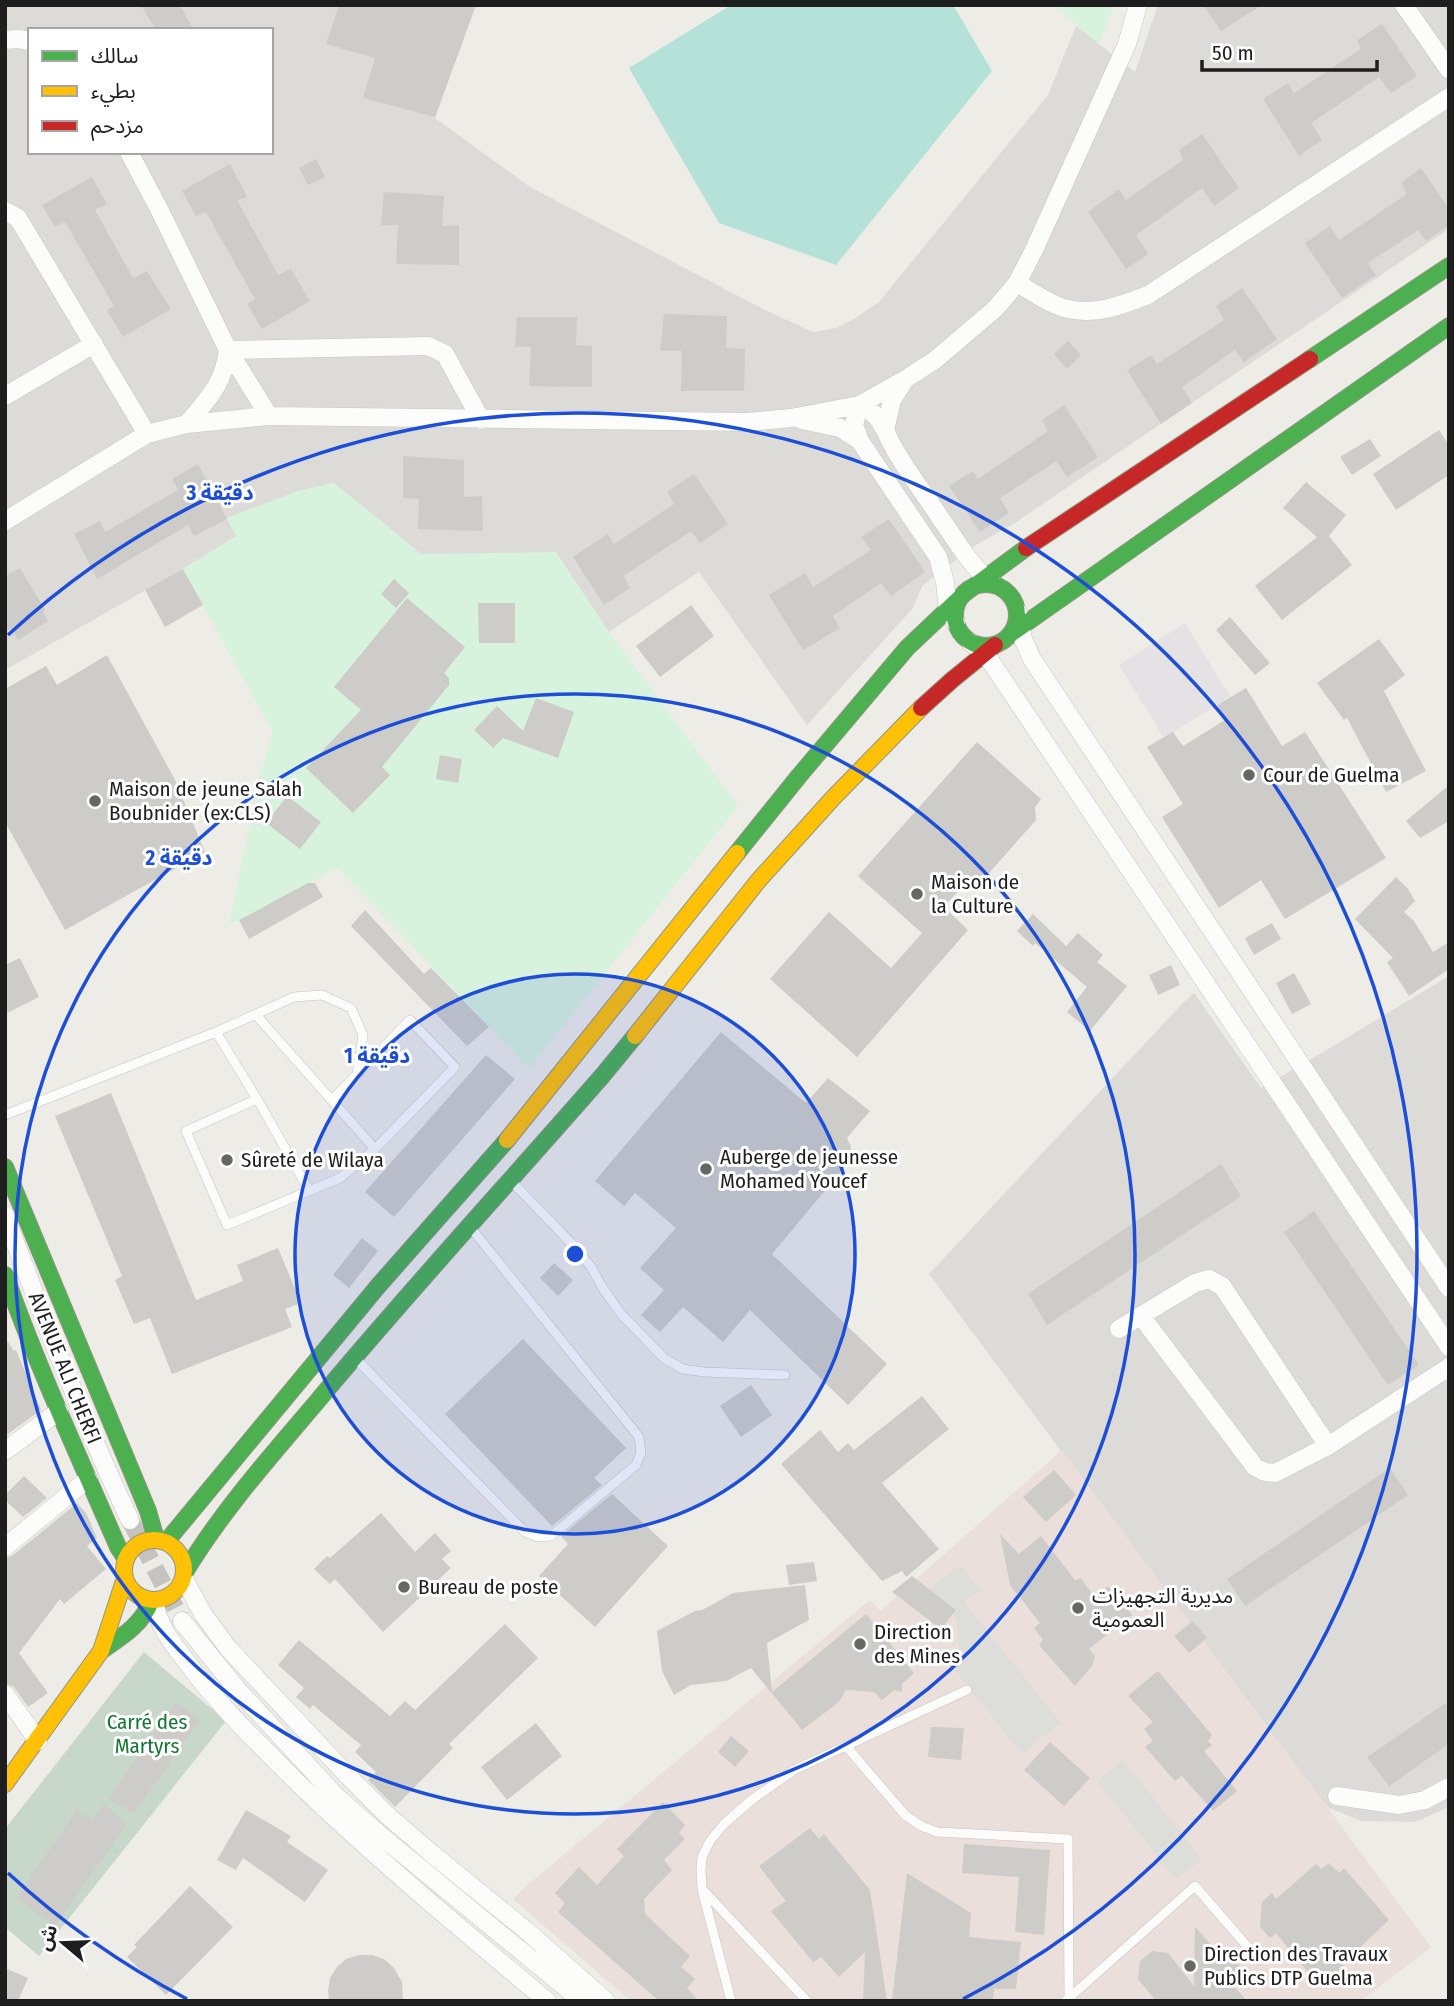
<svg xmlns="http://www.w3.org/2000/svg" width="1454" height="2006" font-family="'Fira Sans Condensed','Noto Sans Arabic',sans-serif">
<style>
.residential{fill:#dcdbd8;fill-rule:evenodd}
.commercial{fill:#eadfda}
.cemetery{fill:#c7d7ca}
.park{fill:#d7f2dd}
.pitch{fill:#b5e2d8}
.parking{fill:#ddddda}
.plaza{fill:#e4e2e5}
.building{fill:#ceccc8}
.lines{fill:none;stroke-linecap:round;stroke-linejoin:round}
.street-tunnel{stroke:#c4c3bf;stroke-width:18;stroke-dasharray:18 9;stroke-linecap:butt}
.lane-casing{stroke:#c5c5c3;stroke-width:10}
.street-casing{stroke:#c5c5c3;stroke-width:19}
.fast-casing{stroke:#909680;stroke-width:18}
.slow-casing{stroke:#909680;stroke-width:18}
.jam-casing{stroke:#909680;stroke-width:18}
.lane{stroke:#fcfcfb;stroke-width:9}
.street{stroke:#fcfcfb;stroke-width:18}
.fast{stroke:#4caf50;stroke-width:16}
.slow{stroke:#ffc107;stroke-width:16}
.jam{stroke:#c62828;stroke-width:16}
.ring{fill:none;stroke:#1d4ed8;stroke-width:3.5}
.poi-dot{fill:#666664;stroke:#fff;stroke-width:2.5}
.labels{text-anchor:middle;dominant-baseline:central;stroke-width:6;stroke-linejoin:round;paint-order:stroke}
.poi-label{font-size:21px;fill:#1e1e1e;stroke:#fff;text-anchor:start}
.street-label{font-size:21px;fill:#1e1e1e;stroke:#fff}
.park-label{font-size:21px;fill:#137632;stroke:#fff}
.centre{fill:#1d4ed8;stroke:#fff;stroke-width:3.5}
.ring-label{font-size:21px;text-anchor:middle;font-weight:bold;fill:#1d4ed8;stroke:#fff;stroke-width:6;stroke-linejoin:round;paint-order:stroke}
</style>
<rect width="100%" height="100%" fill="#edece7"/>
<path class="residential" d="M5 5H476L435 118 530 187 767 311 813 332 837 328 854 319 879 302 1048 95 1076 26 1135 72 1158 5H1449V229L1013 524 976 545 922 586 913 608 807 725 699 572 609 632 556 553 421 554 334 483 298 491 227 518 236 536 183 569 5 670ZM30 30H271V152H30Z
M1449 976V1807L1415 1822 1361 1821 1327 1807 929 1274 1182 1004 1194 993 1261 1088 1315 1057Z"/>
<path class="commercial" d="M1062 1450 1431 1947 1361 2001H631L513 1899 531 1882 870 1600 880 1611Z"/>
<path class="cemetery" d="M144 1652 226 1721 39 1956 5 1927V1829Z"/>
<path class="park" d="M1056 5H1114L1099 44 1077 26Z
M334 483 421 554 556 552 609 632 738 806 529 1069 338 868 229 925 259 779 273 733 183 569 236 536 227 518 298 491Z"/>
<path class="pitch" d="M731 5H953L992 71 836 265 719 223 629 68Z"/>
<path class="parking" d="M961 1565 981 1591 964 1602 1061 1723 1022 1754 953 1668 959 1652 957 1620 951 1612 933 1628 913 1601Z
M1123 1760 1202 1859 1176 1879 1097 1781Z"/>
<path class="plaza" d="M1185 623 1230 696 1164 738 1119 665Z"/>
<path class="building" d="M141 5H180L194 30H156Z
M339 5H476L435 117 363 98 375 58 326 44Z
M1203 5H1262L1221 31Z
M1382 24 1417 76 1391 93 1379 77 1311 123 1322 140 1299 156 1263 99 1288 83 1294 93 1361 49 1357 40Z
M1202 134 1239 188 1214 206 1202 188 1136 235 1148 254 1126 269 1088 212 1119 189 1126 200 1183 160 1179 150Z
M316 159 325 177 308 185 299 168Z
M230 164 247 197 237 200 278 275 291 269 310 301 262 329 247 304 255 299 206 212 196 216 182 191Z
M1421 168 1449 209V225L1426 241 1418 230 1368 263 1376 275 1342 298 1305 243 1330 226 1339 240 1407 194 1401 183Z
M92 177 107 204 95 210 133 278 147 271 171 309 123 337 107 310 114 306 65 222 55 227 42 205Z
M384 192 444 196 442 226 459 225V265L396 264 398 225H381Z
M1242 288 1277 339 1244 362 1235 350 1182 387 1192 403 1161 424 1127 370 1151 355 1157 364 1224 320 1216 306Z
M664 314 727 316 726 348 745 349 744 391H681L682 351H660Z
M517 317H577L576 345 592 346V387L529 386 531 347H515Z
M1068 341 1081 355 1067 369 1054 354Z
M1064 405 1098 457 1067 477 1056 461 1000 498 1009 513 980 532 949 486 973 471 978 479 1048 431 1042 420Z
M1439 430 1449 445V475L1396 510 1373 474Z
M1370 439 1381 456 1352 475 1340 457Z
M403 456 464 460V497L482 496 483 531 418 529 419 499 403 498Z
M198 464 227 519 194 536 188 525 97 579 74 534 100 521 105 532 178 490 172 479Z
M694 474 728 524 700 543 691 531 623 576 630 588 604 605 573 557 608 534 614 544 674 504 667 492Z
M1306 482 1346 515 1329 536 1352 565 1282 620 1255 586 1317 537 1283 508Z
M889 519 925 572 891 596 881 583 833 616 840 628 803 650 769 595 805 573 813 587 871 550 861 537Z
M20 568 45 610 43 612 48 621 18 640 11 628 5 632V576Z
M183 569 203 605 165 627 145 590Z
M394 579 409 593 396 608 381 594Z
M407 598 465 647 444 673 449 678V685L382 767 390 775 353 813 306 768 361 710 334 687Z
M478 603H515V643H479Z
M691 605 714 636 660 677 636 646Z
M1230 617 1270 663 1255 675 1216 630Z
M1379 639 1405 675 1384 691 1426 771 1386 792 1347 718 1344 720 1317 683Z
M107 655 175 780 205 852 65 930 5 822V689L46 666 57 685Z
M1246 688 1282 746 1305 732 1386 858 1285 919 1261 880 1219 908 1162 817 1183 804 1147 747 1173 732 1183 746 1225 720 1217 705Z
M536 698 574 712 558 758 503 738 493 748 474 730 497 706 523 731Z
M977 742 1041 799 1035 807 1036 820 982 881 969 879 944 907 968 930 857 1057 770 979 829 912 891 968 922 933 858 876Z
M440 755 462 759 458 783 436 779Z
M1449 785V821L1420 838 1406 821Z
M287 796 321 822 300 849 266 823Z
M1396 877 1408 889 1415 901 1404 912 1414 921 1433 952 1449 942V969L1409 996 1387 962 1393 958 1355 919Z
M308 883H315L323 897 249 939 239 920Z
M365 910 424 974 431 968 489 1027 467 1046 351 926Z
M1033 914 1066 946 1078 933 1103 955 1097 962 1127 986 1090 1031 1067 1012 1087 987 1035 943 1033 946 1017 931Z
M1272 923 1281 939 1254 955 1245 938Z
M20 958 39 997 5 1014V965Z
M1171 965 1180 985 1158 995 1149 975Z
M1294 973 1311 1004 1292 1014 1276 983Z
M721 1032 806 1103 828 1078 870 1111 847 1138 851 1147 850 1158 843 1169 772 1254 887 1364 848 1405 750 1310 723 1342 683 1307 660 1332 641 1315 664 1290 640 1268 676 1228 635 1193 624 1206 595 1181Z
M486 1055 515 1079 394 1217 365 1192Z
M111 1093 196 1300 243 1281 237 1265 278 1248 301 1303 285 1309 292 1327 172 1374 150 1318 134 1324 115 1280 122 1276 55 1116Z
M1221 1164 1241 1196 1047 1325 1028 1294Z
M1314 1211 1419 1365 1388 1385 1284 1232Z
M362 1238 378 1251 349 1288 333 1275Z
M554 1263 573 1280 558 1296 540 1278Z
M5 1338 14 1351 16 1350 41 1410 5 1436Z
M523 1339 626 1448 594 1478 602 1485 552 1526 445 1414Z
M751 1385 772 1415 741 1437 720 1406Z
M922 1396 949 1429 882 1483 939 1549 906 1577 902 1571 882 1581 781 1464 820 1430 838 1452 848 1443 854 1450Z
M1390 1468 1408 1495 1245 1606 1227 1579Z
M1054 1470 1076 1495 1046 1522 1023 1497Z
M24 1476 47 1498 23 1517 5 1500V1495Z
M612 1494 668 1546 595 1627 539 1576 568 1544 561 1536Z
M77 1503 86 1513 97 1538 87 1546 106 1569 64 1604 60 1599 19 1653 48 1693 28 1707 14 1687 5 1683V1558L12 1556Z
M381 1513 415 1552 435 1533 451 1551 442 1559 451 1568 383 1632 335 1579 330 1584 314 1569 327 1556 330 1558Z
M1000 1534 1019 1554 1041 1536 1075 1580 1081 1578 1095 1598 1108 1586 1132 1615 1089 1649 1095 1656 1092 1666 1075 1686 1039 1645 1043 1640 1034 1628 1040 1623 1010 1585Z
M814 1562 817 1581 789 1585 786 1565Z
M912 1576 956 1610 941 1629 892 1592Z
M805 1585 809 1620 767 1643 772 1692 866 1614 914 1673 902 1684V1692L894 1690 882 1700 874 1692 846 1690 839 1702 802 1730 751 1668 726 1681 691 1685 674 1695 662 1671 657 1631 695 1611 702 1610 733 1593Z
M1193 1621 1207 1638 1189 1653 1174 1636Z
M505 1624 538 1658 449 1744 453 1748 395 1807 368 1780 376 1772 355 1752 361 1745 313 1705 310 1709 296 1697 304 1688 278 1665 299 1640 390 1716 405 1701 415 1710Z
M1158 1671 1212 1735 1208 1741 1212 1745 1204 1751 1237 1791 1213 1811 1182 1776 1175 1781 1145 1747 1153 1741 1144 1729 1153 1722 1128 1696Z
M1449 1701V1744L1389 1786 1367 1757Z
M175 1703 200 1720 134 1813 108 1799Z
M536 1723 562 1756 507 1800 481 1767Z
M931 1727 964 1728 961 1760 928 1757Z
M731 1736 749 1751 735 1767 718 1752Z
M1050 1742 1090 1778 1064 1806 1024 1770Z
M663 1802 685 1825 679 1833 685 1839 664 1860 672 1870 644 1899 645 1914 690 1956 681 1967 695 1979 687 1988 699 2001H659L558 1912 565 1903 555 1893 579 1867 597 1885 624 1856 617 1849Z
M104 1804 126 1825 55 1926 16 1898 77 1810 92 1821Z
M246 1810 291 1836 287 1842 328 1870 305 1902 243 1858 236 1870 217 1860Z
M810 1828 819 1839 824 1834 870 1890 887 2001H863L865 1952 839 1977 821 1957 813 1962 771 1911 786 1901 759 1866Z
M964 1844 1050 1850 1044 1935 1015 1932 1019 1877 962 1873Z
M1329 1863 1339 1873 1344 1868 1389 1920 1342 1964 1348 1971 1333 1984 1329 1977 1319 1986 1276 1933 1270 1938 1260 1927 1262 1902 1272 1893 1276 1899 1316 1864 1321 1869Z
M907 1873 971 1913 969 1937 1021 1942 1016 1989H994L993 2001H892Z
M190 1886 233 1927 166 1995 127 1957 137 1947 134 1945Z
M1195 1927 1226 1961 1231 1957 1243 1969 1230 1982 1247 2001H1156L1138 1979 1140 1961 1152 1951 1168 1953 1194 1986Z
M359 1955H372L384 1959 394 1968 402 1982 403 2001H329L328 1991 330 1978 337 1967 346 1959Z
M5 1968 28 1978 18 2001H5Z"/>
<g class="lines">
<path class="street-tunnel" d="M130 1520 182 1621"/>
<g class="lane-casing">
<path id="lane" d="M256 1015 375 1149
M216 1032 257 1099 309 1190
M257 1099 186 1131 227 1225 340 1178 375 1149 455 1067 410 1020 332 1100
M5 1115 216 1032 294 997 322 995 351 1008 363 1035 357 1075
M511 1181 573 1245 591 1267 604 1290 622 1315 665 1359 683 1369 704 1372 785 1375
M357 1360 525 1532 538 1537 551 1536 636 1465 641 1453 639 1437 471 1228
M846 1746 905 1815 921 1826 937 1832 1068 1839 1069 1998 1065 2001
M703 1890 807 2001
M1069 1998 1195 1886 1259 1960
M731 2001 702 1889 701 1870 702 1857 710 1841 724 1824 749 1802 794 1770 967 1690"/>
</g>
<g class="street-casing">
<path id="street" d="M1404 5 1449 70
M5 40 18 39 30 41
M129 152 160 211 228 350C224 383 208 399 187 424
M5 211 18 218 147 434
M1017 283C1031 291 1046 302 1061 307 1092 317 1120 306 1148 295L1449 97
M5 396 94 344
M269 416 228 350 428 346 445 354 481 420
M802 420 840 428 860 441
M885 430 892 400 904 381
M5 521 147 434 187 424 269 416 747 422 791 418 859 405 904 380 935 360 996 308 1017 283 1034 250 1127 44 1138 5
M1018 612 1023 639 1032 659 1449 1288
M956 623 948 610 945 582 938 557 860 441 854 425 859 405C883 413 885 436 898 455 911 477 927 497 941 519 956 540 971 567 992 583
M970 642 985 653 1449 1347
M5 1215C43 1318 83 1421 130 1520
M1141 1316 1255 1467 1265 1472 1275 1473 1328 1446 1449 1367
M1119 1329 1195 1283 1209 1279 1222 1286 1328 1446
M5 1451 59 1411
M5 1547 88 1479
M184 1579 203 1614 228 1648 350 1778 387 1815 431 1853 528 1932 606 2001
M154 1601C158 1627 174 1645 189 1665 221 1708 260 1745 298 1783 378 1860 462 1930 547 2001
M182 1621 236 1688 337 1797 380 1835 582 2001
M5 1694 38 1741
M1337 1796 1399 1805 1425 1800 1449 1787"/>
</g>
<g class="fast-casing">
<path id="fast" d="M1310 359 1449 266
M955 615a31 31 0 1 1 62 0a31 31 0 1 1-62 0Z
M1012 633 1449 326
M737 853 799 776 907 648 965 593 1026 548
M5 1167 148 1511 156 1539
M5 1275C38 1368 79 1457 118 1547L126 1559
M166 1542 379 1285 507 1140
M185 1572C222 1511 269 1458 315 1404 408 1292 507 1185 603 1075L635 1036
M101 1651C121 1637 142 1625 151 1601"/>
</g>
<g class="slow-casing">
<path id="slow" d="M635 1036 758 881 833 798 921 708
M507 1140 737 853
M124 1570a30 30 0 1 1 60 0a30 30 0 1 1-60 0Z
M5 1784 101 1651 125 1578"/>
</g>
<g class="jam-casing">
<path id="jam" d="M1026 548 1310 359
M921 708 952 680 995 645"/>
</g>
<use href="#lane" class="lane"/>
<use href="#street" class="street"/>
<use href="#fast" class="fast"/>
<use href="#slow" class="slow"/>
<use href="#jam" class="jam"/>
</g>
<circle cx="575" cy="1254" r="280" fill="#1d4ed8" fill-opacity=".12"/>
<g class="ring">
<circle cx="575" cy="1254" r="280"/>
<circle cx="575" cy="1254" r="560"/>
<path d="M187 1999A840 840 0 0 1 8 1873M8 635A840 840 0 1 1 963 1999"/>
</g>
<g class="poi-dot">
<circle cx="1249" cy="775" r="7"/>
<circle cx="95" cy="801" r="7"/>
<circle cx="917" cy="894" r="7"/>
<circle cx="227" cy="1160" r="7"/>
<circle cx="706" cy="1169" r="7"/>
<circle cx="404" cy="1587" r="7"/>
<circle cx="1078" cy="1608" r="7"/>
<circle cx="860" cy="1644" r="7"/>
<circle cx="1190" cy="1966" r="7"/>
</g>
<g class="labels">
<g class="poi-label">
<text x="1263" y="775">Cour de Guelma</text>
<text x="109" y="789">Maison de jeune Salah<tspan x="109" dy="24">Boubnider (ex:CLS)</tspan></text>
<text x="931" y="882">Maison de<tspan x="931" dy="24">la Culture</tspan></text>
<text x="720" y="1157">Auberge de jeunesse<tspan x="720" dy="24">Mohamed Youcef</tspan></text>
<text x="241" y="1160">Sûreté de Wilaya</text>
<text x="418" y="1587">Bureau de poste</text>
<text x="1092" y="1596">مديرية التجهيزات<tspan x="1092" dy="24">العمومية</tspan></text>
<text x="874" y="1632">Direction<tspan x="874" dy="24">des Mines</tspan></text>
<text x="1204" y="1954">Direction des Travaux<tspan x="1204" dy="24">Publics DTP Guelma</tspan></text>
</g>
<g class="street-label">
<text transform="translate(65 1368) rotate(68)">AVENUE ALI CHERFI</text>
</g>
<g class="park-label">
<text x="147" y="1722">Carré des<tspan x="147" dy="24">Martyrs</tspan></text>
</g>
</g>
<circle cx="575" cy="1254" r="10" class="centre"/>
<g class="ring-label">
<text x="220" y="500">3 دقيقة</text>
<text x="179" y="865">2 دقيقة</text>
<text x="377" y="1063">1 دقيقة</text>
</g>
<rect width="1454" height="2006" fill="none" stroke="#1e1e1e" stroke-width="14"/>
<rect x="28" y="28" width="245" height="126" fill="#ffffff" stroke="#a5a5a5" stroke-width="2"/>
<rect x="42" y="51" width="35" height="10" fill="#4caf50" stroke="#a5a5a5" stroke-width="2"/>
<text x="91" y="63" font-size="21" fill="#1e1e1e">سالك</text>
<rect x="42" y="86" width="35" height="10" fill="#ffc107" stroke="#a5a5a5" stroke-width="2"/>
<text x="91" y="98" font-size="21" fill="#1e1e1e">بطيء</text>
<rect x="42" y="121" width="35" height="10" fill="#c62828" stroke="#a5a5a5" stroke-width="2"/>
<text x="91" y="133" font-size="21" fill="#1e1e1e">مزدحم</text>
<g transform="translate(63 1943) rotate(289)" stroke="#ffffff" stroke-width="5" paint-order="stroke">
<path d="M0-5L12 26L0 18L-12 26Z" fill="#1e1e1e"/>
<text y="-10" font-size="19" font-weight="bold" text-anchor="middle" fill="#1e1e1e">ش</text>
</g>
<path d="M1202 60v10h175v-10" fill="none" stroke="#1e1e1e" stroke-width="3.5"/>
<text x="1212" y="60" font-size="21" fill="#1e1e1e" stroke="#ffffff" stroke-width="5" paint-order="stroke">50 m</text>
</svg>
